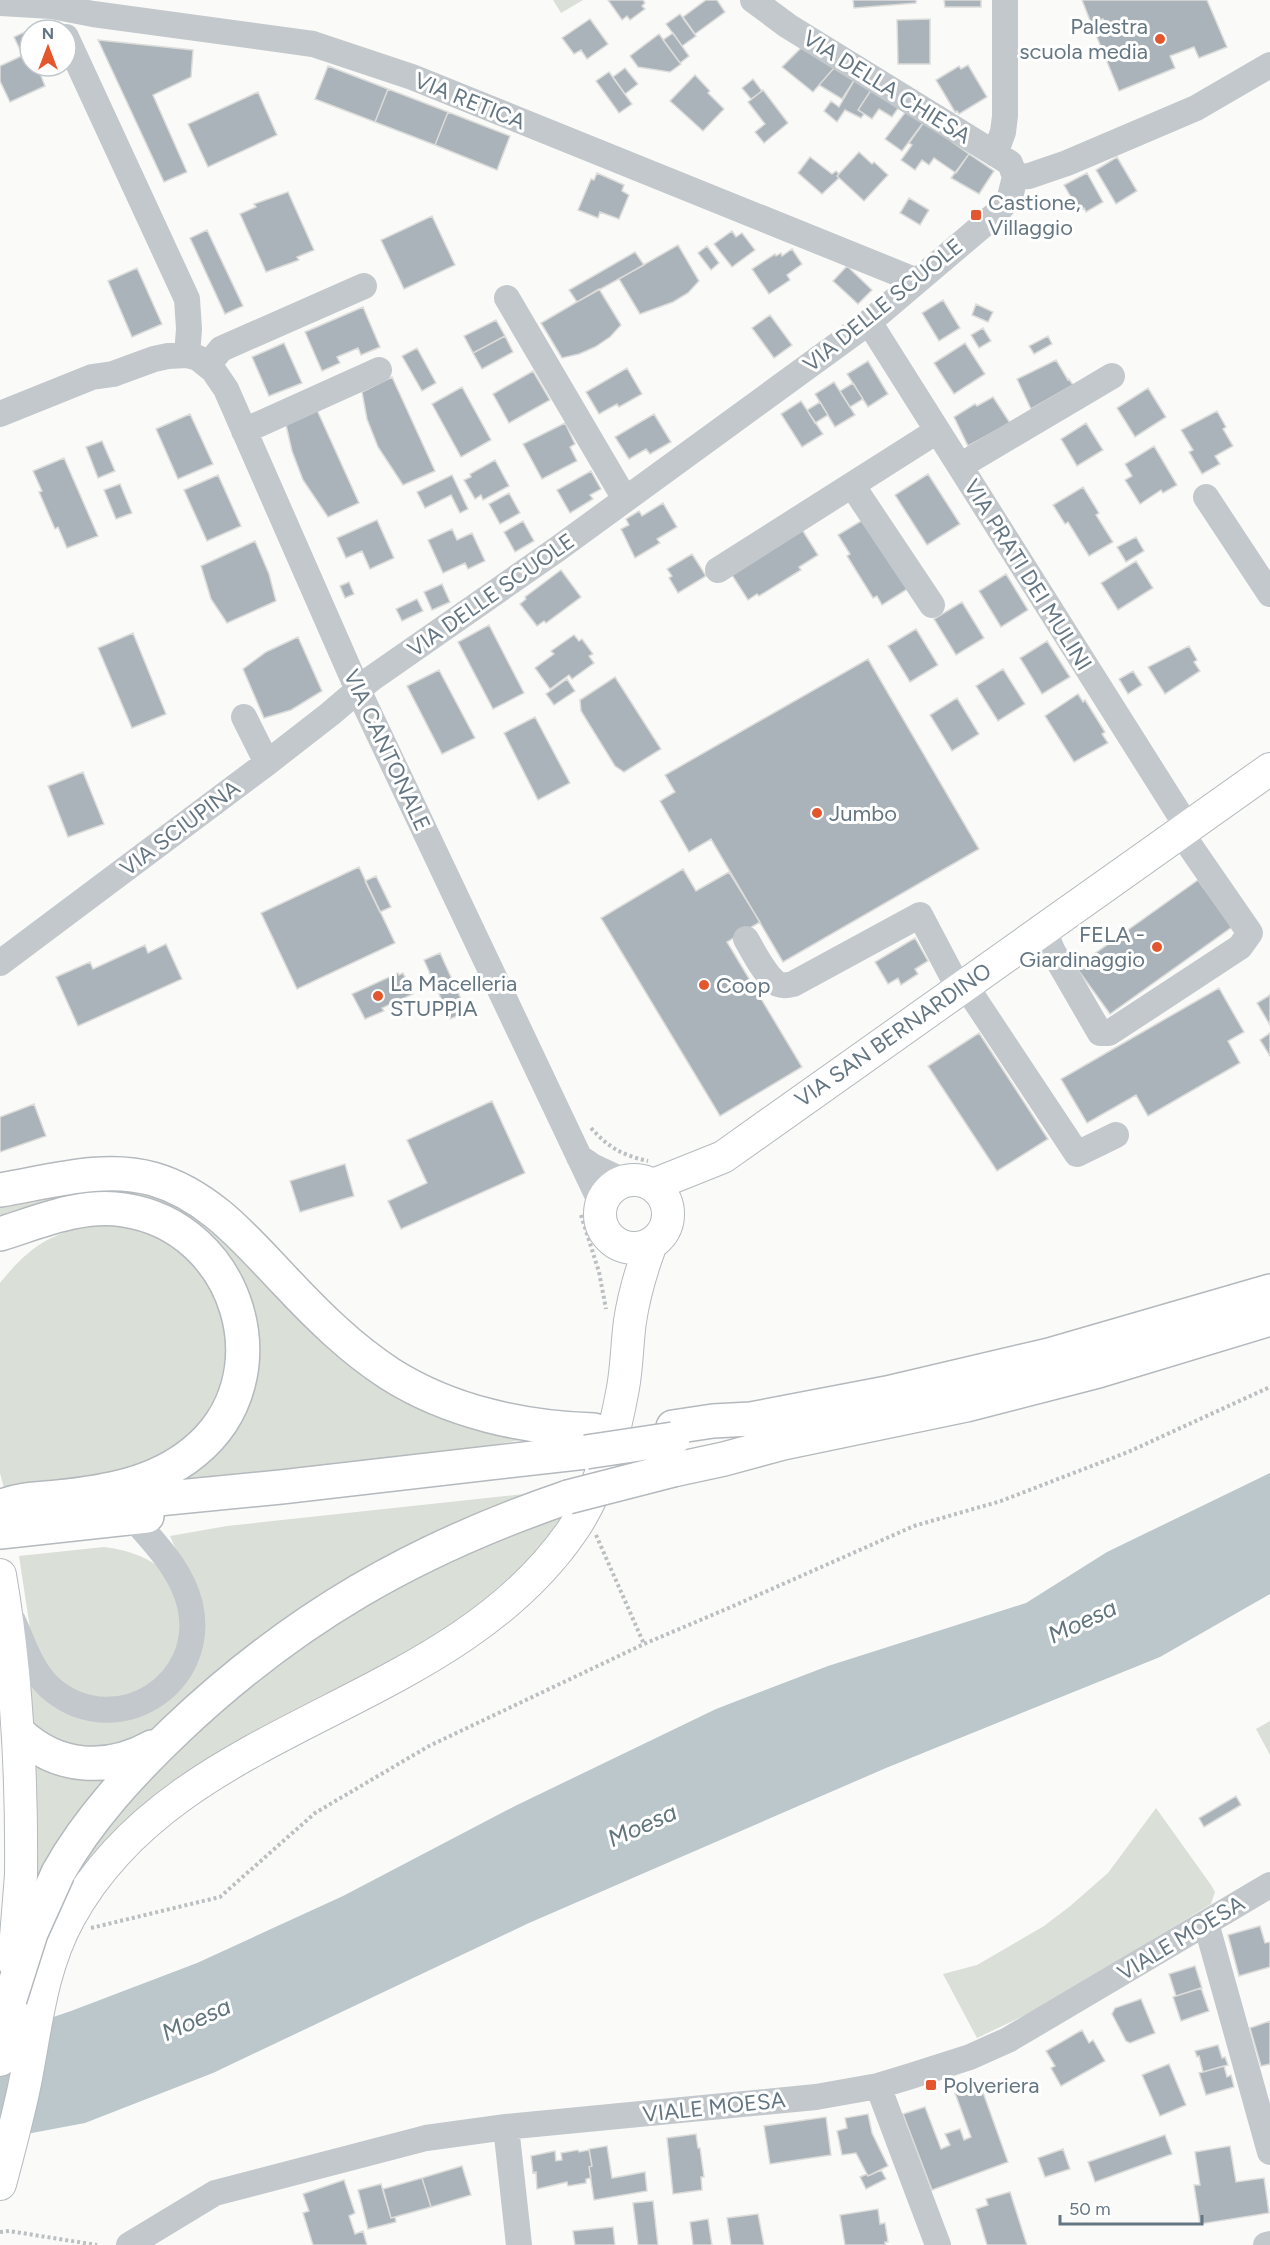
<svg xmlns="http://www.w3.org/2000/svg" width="1270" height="2245" font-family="Figtree,sans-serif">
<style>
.green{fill:#dadfd7}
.water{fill:#bbc7cb}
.building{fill:#aab3b9;stroke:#dcdcda;stroke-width:1.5}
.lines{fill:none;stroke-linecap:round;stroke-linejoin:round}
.major-casing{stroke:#b5babe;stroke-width:34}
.highway-casing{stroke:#b4b9bd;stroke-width:36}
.path{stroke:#bbbfc2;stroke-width:4;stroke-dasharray:3 3;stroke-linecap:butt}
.minor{stroke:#c3c8cc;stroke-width:26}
.major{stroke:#fff;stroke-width:32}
.highway{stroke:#fff;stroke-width:33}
.major-bridge-casing{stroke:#b5babe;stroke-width:34;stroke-linecap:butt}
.highway-bridge-casing{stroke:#b4b9bd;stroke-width:36;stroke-linecap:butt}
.major-bridge{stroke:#fff;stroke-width:32}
.highway-bridge{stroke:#fff;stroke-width:33}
.poi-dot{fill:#e4572e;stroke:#fff;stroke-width:2}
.labels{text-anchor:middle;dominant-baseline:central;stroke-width:6;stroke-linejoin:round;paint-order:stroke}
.poi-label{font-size:22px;fill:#657683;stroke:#fff;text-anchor:start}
.street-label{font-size:22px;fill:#657683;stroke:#fff}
.water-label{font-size:24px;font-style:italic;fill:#60757c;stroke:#fff}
</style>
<rect width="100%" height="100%" fill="#fafaf8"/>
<path class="green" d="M553 0H583L561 13Z
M122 1186 185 1204 276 1289 521 1435V1440C407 1461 291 1469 176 1480L250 1364 174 1218 0 1227V1201Z
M98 1225C117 1226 134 1227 152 1235 237 1271 250 1381 182 1441 138 1480 59 1482 4 1488L0 1473V1283C29 1247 52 1231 98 1225Z
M553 1491 186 1707 136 1743 86 1754 34 1732 28 1671 51 1698 162 1699 192 1587 170 1536 227 1526Z
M562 1516C554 1531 544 1543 532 1555 460 1638 352 1680 257 1731 208 1757 161 1789 119 1827L121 1830 91 1861 78 1879 67 1878 134 1794 196 1731 283 1659 380 1594 494 1540Z
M104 1547C130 1550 169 1562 176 1592 181 1610 180 1631 181 1649L146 1692 100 1702 53 1679 31 1635 19 1556Z
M1270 1721V1755L1256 1729Z
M31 1755 123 1770 34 1904Z
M1156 1808 1211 1885 1215 1892 1211 1904 1036 2010 977 2038 943 1974 977 1965 1044 1926 1069 1907 1108 1873Z"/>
<path class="water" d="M1270 1473V1594L1160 1657 886 1768 529 1923 213 2073 85 2123 0 2139V2035L71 2011 197 1963 343 1896 515 1806 716 1709 828 1666 1026 1603 1107 1552Z"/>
<path class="building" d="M608 0H643L645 3 642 6 645 9 630 20 627 16 622 20Z
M706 0H717L725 12 695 34 683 17Z
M853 0H916V3L854 8Z
M944 0H981V7H945Z
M1082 0H1207L1227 47 1199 58 1194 47 1170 56 1175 68 1119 91 1094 30 1106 26 1103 19 1091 23Z
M680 14 696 36 682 46 666 24Z
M590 19 608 44 587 59 581 50 574 54 562 38Z
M930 19V64H898L897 20Z
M35 27 37 30H30V52L23 56 14 37Z
M673 33 689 56 680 63 663 40Z
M659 34 681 64 670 72 638 67 630 56Z
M98 40 193 50 191 77 153 95 187 172 164 182Z
M802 47 834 68 813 92 782 67Z
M30 52V66H50L39 71 45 86 10 102 0 81V66Z
M968 65 987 97 959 114 957 111 955 112 936 80 959 66 961 69Z
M328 66 388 89 375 122 315 99Z
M625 68 638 84 625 94 613 77Z
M834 68 855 79 842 99 819 85Z
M609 72 632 104 619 113 596 81Z
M695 75 710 91 708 93 724 109 703 131 670 101Z
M753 79 762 91 751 99 742 88Z
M855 79 873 87 858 110 864 114 861 118 845 110 837 122 824 111 831 101 839 107Z
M873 87 899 107 892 117 879 109 872 119 858 110Z
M388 89 448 112 435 145 375 122Z
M763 90 788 123 764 143 755 132 765 124 748 102Z
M258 92 277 135 208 167 188 124Z
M907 110 923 123 902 151 885 139Z
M448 112 510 136 497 170 435 145Z
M924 122 969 154 956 173 934 158 929 165 922 160 915 170 901 160 912 145 909 143Z
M859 152 872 164 874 162 888 175 864 201 837 176Z
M969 154 994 171 979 194 951 178Z
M810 157 832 174 836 171 839 174 837 176 839 178 822 194 798 173Z
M1117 157 1137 191 1116 204 1096 170Z
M597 173 624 185 622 191 629 195 619 219 600 212 598 218 578 210 591 179 594 180Z
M1087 173 1103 202 1086 212 1084 208 1079 211 1064 185Z
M288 192 314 250 297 257 299 260 266 272 240 214 256 207 254 204Z
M909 198 929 210 920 225 900 213Z
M432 216 455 265 404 289 381 240Z
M207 230 243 306 225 314 190 238Z
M732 231 736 237 742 233 755 250 732 267 714 244Z
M678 245 699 281 688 293 673 302 640 314 619 279Z
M707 246 719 263 711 270 698 253Z
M792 249 802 264 787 275 790 280 769 294 752 269 775 254 776 256 781 253 782 256Z
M635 252 644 265 577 302 569 290Z
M847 266 872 290 858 304 833 281Z
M137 268 162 324 132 337 108 281Z
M599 289 621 325 610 337 595 347 579 354 562 358 541 323Z
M943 300 960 328 939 341 922 313Z
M976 304 993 312 988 322 972 315Z
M363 307 380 347 361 355 358 348 337 357 340 363 322 371 305 332Z
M770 315 792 345 774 358 752 328Z
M496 320 505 336 473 353 464 336Z
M983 328 991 341 979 348 971 335Z
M505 336 513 352 482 369 473 353Z
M1048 336 1052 344 1034 354 1029 346Z
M284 343 302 383 269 396 252 357Z
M965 343 985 374 954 394 934 363Z
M417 348 436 383 422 391 402 356Z
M1056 360 1068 380 1069 379 1073 385 1031 409 1017 379Z
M868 361 888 394 868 407 847 374Z
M627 368 642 394 619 407 617 404 599 414 586 392Z
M533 371 550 400 509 423 493 394Z
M392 377 435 471 403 485 378 447 367 419 362 392Z
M834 382 855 415 835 427 815 394Z
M853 383 863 399 850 407 840 391Z
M462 387 491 440 461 457 432 404Z
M1148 388 1166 417 1135 437 1117 408Z
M993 397 1010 423 968 446 954 417 975 404 977 406Z
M801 401 823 434 802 447 781 414Z
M820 402 828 415 815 423 807 410Z
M317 410 359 503 328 517 303 480 292 451 286 425Z
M1217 411 1226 427 1223 429 1233 446 1215 456 1220 464 1202 474 1189 452 1193 450 1181 430Z
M190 414 213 464 178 479 156 429Z
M654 414 671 442 650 454 646 449 629 459 615 437Z
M565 423 575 444 570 447 577 461 542 479 523 444Z
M1086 423 1103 450 1077 466 1061 439Z
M102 441 115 471 98 478 86 447Z
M1154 446 1177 485 1163 493 1161 490 1140 504 1125 480 1132 476 1125 464Z
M64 458 98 536 67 548 58 527 55 529 39 492 42 491 33 471Z
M495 460 509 486 483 500 481 495 475 499 464 480 471 477 470 474Z
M591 471 601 489 590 495 593 499 570 513 557 490Z
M928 474 960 524 927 545 895 495Z
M218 475 241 526 207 541 184 490Z
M452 475 468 509 460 513 451 495 425 508 417 492Z
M120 484 132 513 116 519 104 490Z
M1083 487 1099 513 1096 515 1113 542 1089 556 1068 522 1065 524 1053 505Z
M509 493 520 513 500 524 489 504Z
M663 503 677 527 657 539 660 543 635 558 621 529 629 525 626 519 639 511 642 516Z
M866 518 909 588 882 605 877 596 873 598 847 556 850 554 838 535Z
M377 520 394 558 370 569 362 551 346 558 337 538Z
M523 521 534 541 515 552 504 532Z
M801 528 818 555 799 567 801 570 759 596 757 594 748 600 730 572Z
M452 529 457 540 472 533 485 561 468 569 465 563 443 573 428 540Z
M1136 537 1144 551 1126 562 1117 547Z
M255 541 269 574 276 601 227 623 211 599 201 566Z
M692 554 706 576 678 593 669 578 672 576 667 569Z
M1136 561 1153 588 1118 610 1101 583Z
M561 570 581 597 546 623 544 621 537 626 520 604 526 599 525 597Z
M1006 574 1028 610 1001 627 979 591Z
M349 582 354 594 345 598 340 586Z
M442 584 450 602 432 610 424 592Z
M417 599 423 611 402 621 396 609Z
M962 602 984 638 956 655 934 619Z
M489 625 524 693 493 709 458 642Z
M916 629 938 665 910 682 888 646Z
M133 633 166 714 132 728 98 648Z
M574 635 579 641 582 639 593 654 589 656 594 663 572 679 569 675 550 689 535 668 554 654 551 651Z
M298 637 322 691 291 710 264 718 243 669 266 652Z
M1047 641 1070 677 1042 694 1020 658Z
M1189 646 1197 660 1194 662 1200 671 1165 694 1148 667Z
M868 659 979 849 783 962 711 839 689 852 660 801 675 792 665 775Z
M1003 669 1025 704 998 721 976 686Z
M439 670 475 738 442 754 407 686Z
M1133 671 1142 685 1128 694 1119 679Z
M615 677 661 749 624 772 615 766 581 711 580 700Z
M567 679 575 691 554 705 546 694Z
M1078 694 1083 702 1085 700 1105 732 1102 734 1108 743 1074 762 1045 716Z
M957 698 979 734 952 751 930 715Z
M535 717 570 783 538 800 504 733Z
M83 772 104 824 68 837 48 786Z
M359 867 395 943 297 989 261 913Z
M683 869 696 891 729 872 760 922 727 942 802 1067 720 1116 601 918Z
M376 876 391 907 380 912 365 881Z
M1198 880 1232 927 1110 1014 1076 967Z
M915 938 928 961 915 969 918 974 901 985 898 978 888 984 875 962Z
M166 944 182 979 78 1026 56 977 90 962 93 969 145 945 148 953Z
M440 953 467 1012 450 1019 424 960Z
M398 973 399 975 403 973 413 994 382 1008 384 1011 365 1019 352 994Z
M1219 988 1244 1032 1228 1041 1240 1063 1148 1116 1136 1095 1087 1123 1061 1079Z
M1270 995V1025L1257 1003Z
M979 1033 1048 1139 997 1171 928 1066Z
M1270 1033V1056L1260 1040Z
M492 1101 525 1173 401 1229 388 1201 427 1183 407 1140Z
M34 1104 46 1136 0 1152V1117Z
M345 1164 354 1196 300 1212 290 1181Z
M1236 1796 1241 1805 1204 1827 1199 1818Z
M1260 1926 1265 1943 1270 1942V1967L1239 1976 1228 1935Z
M1195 1966 1202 1988 1176 1996 1169 1974Z
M1201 1988 1209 2011 1181 2021 1173 1997Z
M1141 1999 1155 2033 1130 2043 1126 2041 1112 2014 1115 2008Z
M1270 2021V2064L1261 2066 1250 2028Z
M1082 2030 1089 2043 1093 2040 1105 2061 1061 2086 1051 2068 1055 2066 1046 2051Z
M1218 2045 1222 2058 1225 2057 1228 2065 1203 2072 1199 2056 1197 2057 1195 2051Z
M1169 2064 1186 2105 1160 2116 1142 2075Z
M1224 2066 1227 2077 1231 2075 1234 2087 1206 2095 1199 2073Z
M980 2084 1008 2162 932 2190 903 2114 925 2107 941 2149 950 2145 945 2134 960 2129 964 2140 971 2137 955 2093Z
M868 2114 872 2133 888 2166 868 2176 856 2153 842 2155 837 2131 847 2128 845 2118Z
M826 2117 831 2155 770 2164 764 2126Z
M696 2134 698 2148H700L704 2177H701L702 2190 673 2194 667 2138Z
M1165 2135 1172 2154 1095 2182 1088 2162Z
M607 2146 612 2178 645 2172 647 2191 594 2200 589 2167 592 2166 589 2149Z
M1230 2146 1236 2182 1264 2178 1269 2213 1200 2224 1194 2185H1200L1195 2152Z
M1063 2149 1070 2169 1045 2177 1038 2158Z
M578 2150 579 2152 589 2150 592 2166 589 2167 591 2178 586 2179V2183L568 2186 567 2182 537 2189 536 2172 533 2173 531 2156 555 2151 556 2161 562 2160 561 2153Z
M462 2166 471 2195 431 2207 422 2178Z
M881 2170 886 2179 866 2189 860 2177 867 2174 868 2176Z
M422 2178 431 2207 391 2218 383 2189Z
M344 2180 355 2213 349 2216 355 2234 363 2231 367 2245H313L303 2213 309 2211 303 2194Z
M381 2184 391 2218 395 2217 396 2222 368 2229 358 2190Z
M1010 2192 1027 2245H987L976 2209 988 2205 986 2199Z
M653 2201 658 2245H638L633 2203Z
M878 2209 880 2224 885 2223 888 2242H885V2245H845L840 2215Z
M758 2214 764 2245H731L727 2218Z
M708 2219 712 2245H693L690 2222Z
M613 2227 615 2245H575L573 2231Z"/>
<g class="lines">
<g class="major-casing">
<path id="major" d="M600 1214a34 34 0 1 1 68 0a34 34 0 1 1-68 0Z
M653 1185 723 1157 1270 769
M0 1575C17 1674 22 1774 21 1875
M0 2060 10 1999
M0 2184C9 2150 18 2117 25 2083 36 2027 41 1969 69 1918 177 1720 447 1713 572 1531 601 1489 614 1437 623 1388 627 1366 627 1343 630 1321 634 1295 642 1268 651 1244"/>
</g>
<g class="highway-casing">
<path id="highway" d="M0 1190C49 1182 104 1165 153 1179 209 1195 246 1240 285 1281 317 1315 350 1348 390 1374 450 1412 524 1428 594 1430
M0 1234C39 1222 82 1203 124 1210 239 1227 286 1377 194 1452 155 1484 106 1492 58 1497 38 1499 18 1499 0 1507
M673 1427 713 1421 751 1419 887 1393 1049 1355 1270 1291
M673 1470 724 1459 783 1443 966 1405 1098 1371 1270 1319
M117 1503 281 1487 586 1452
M0 1532 147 1516
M19 1733C57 1769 107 1772 152 1747
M58 1873C88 1819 132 1772 176 1730 294 1618 415 1549 568 1497"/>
</g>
<path class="path" d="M591 1128C609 1148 622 1155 648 1161
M581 1215 599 1272 606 1309
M596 1535 644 1644
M91 1928 220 1897 315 1813 429 1746 644 1644 731 1607 914 1526 1001 1501 1128 1452 1270 1387
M0 2232 9 2231 97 2245"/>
<path class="minor" d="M753 0 788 26 1010 163 1015 177
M0 3 52 6 93 14 313 44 412 77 917 281
M66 37 187 299 189 329 187 355
M995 154 1003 132 1005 116V0
M1015 177 1029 176 1067 163 1196 108 1270 65
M507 298 625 499
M869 322 1188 828
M208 365 221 349 364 286
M0 414 92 377 113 374 154 359 168 356 187 355 198 358 213 370 226 389 358 690 601 1203
M244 431 379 370
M960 466 1112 376
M852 485 932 605
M1206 497 1270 594
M718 570 937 431
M244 717 267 763
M1043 928 1052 950 1100 1033H1109L1240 947 1250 933 1181 833
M746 939C753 951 766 977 778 984 783 986 789 985 793 984L920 915 959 989
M0 963 267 763 330 714 371 679 556 550 869 322 995 215 1010 197 1015 177
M965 985 1077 1154 1116 1135
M579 1157 592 1166 624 1181
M13 1621C24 1645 32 1674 54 1691 118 1741 208 1684 190 1605 182 1570 155 1544 133 1518
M1206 1923 1270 2152
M878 2086 938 2245
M506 2127 519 2245
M129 2245 215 2193 426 2138 506 2127 816 2097 878 2086 911 2076 970 2057 1008 2040 1270 1885
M1266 2245 1270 2244"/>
<use href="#major" class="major"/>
<use href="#highway" class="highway"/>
<g class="major-bridge-casing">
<path id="major-bridge" d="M14 1962 21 1875"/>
</g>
<g class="highway-bridge-casing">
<path id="highway-bridge" d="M586 1452 673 1439
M568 1497 673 1470
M10 1999 31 1933 58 1873"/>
</g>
<use href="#major-bridge" class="major-bridge"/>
<use href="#highway-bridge" class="highway-bridge"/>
</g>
<g class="poi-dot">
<circle cx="1160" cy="39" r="6"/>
<rect x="970" y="209" width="12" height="12" rx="3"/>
<circle cx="817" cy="813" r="6"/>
<circle cx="1157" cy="947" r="6"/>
<circle cx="704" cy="985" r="6"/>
<circle cx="378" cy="996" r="6"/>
<rect x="925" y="2079" width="12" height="12" rx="3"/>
</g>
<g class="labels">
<g class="poi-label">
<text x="1148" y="26" text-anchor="end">Palestra<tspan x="1148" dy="25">scuola media</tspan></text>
<text x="988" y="202">Castione,<tspan x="988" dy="25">Villaggio</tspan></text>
<text x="829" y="813">Jumbo</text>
<text x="1145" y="934" text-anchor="end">FELA -<tspan x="1145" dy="25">Giardinaggio</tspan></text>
<text x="390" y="983">La Macelleria<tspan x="390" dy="25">STUPPIA</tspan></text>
<text x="716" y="985">Coop</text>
<text x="943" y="2085">Polveriera</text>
</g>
<g class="street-label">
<text transform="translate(887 87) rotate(32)">VIA DELLA CHIESA</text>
<text transform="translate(470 101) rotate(22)">VIA RETICA</text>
<text transform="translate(883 305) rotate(-39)">VIA DELLE SCUOLE</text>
<text transform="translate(1028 575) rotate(58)">VIA PRATI DEI MULINI</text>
<text transform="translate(491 595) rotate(-35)">VIA DELLE SCUOLE</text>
<text transform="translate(387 750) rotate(65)">VIA CANTONALE</text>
<text transform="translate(180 828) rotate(-37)">VIA SCIUPINA</text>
<text transform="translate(893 1035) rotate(-35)">VIA SAN BERNARDINO</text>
<text transform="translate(1181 1938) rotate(-31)">VIALE MOESA</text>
<text transform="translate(714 2107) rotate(-6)">VIALE MOESA</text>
</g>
<g class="water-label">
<text transform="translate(1082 1621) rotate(-25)">Moesa</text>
<text transform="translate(642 1825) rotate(-24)">Moesa</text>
<text transform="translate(196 2019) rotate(-24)">Moesa</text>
</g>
</g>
<g transform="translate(48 48)"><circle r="28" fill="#ffffff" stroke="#c1c8cd" stroke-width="1.5"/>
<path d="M0-4.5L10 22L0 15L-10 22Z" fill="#e4572e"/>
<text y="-9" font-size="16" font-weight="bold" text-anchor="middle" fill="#657683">N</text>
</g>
<path d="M1060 2215v9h142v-9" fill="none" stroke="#657683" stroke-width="3"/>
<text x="1069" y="2215" font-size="18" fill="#657683" stroke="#ffffff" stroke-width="4.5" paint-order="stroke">50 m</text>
</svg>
